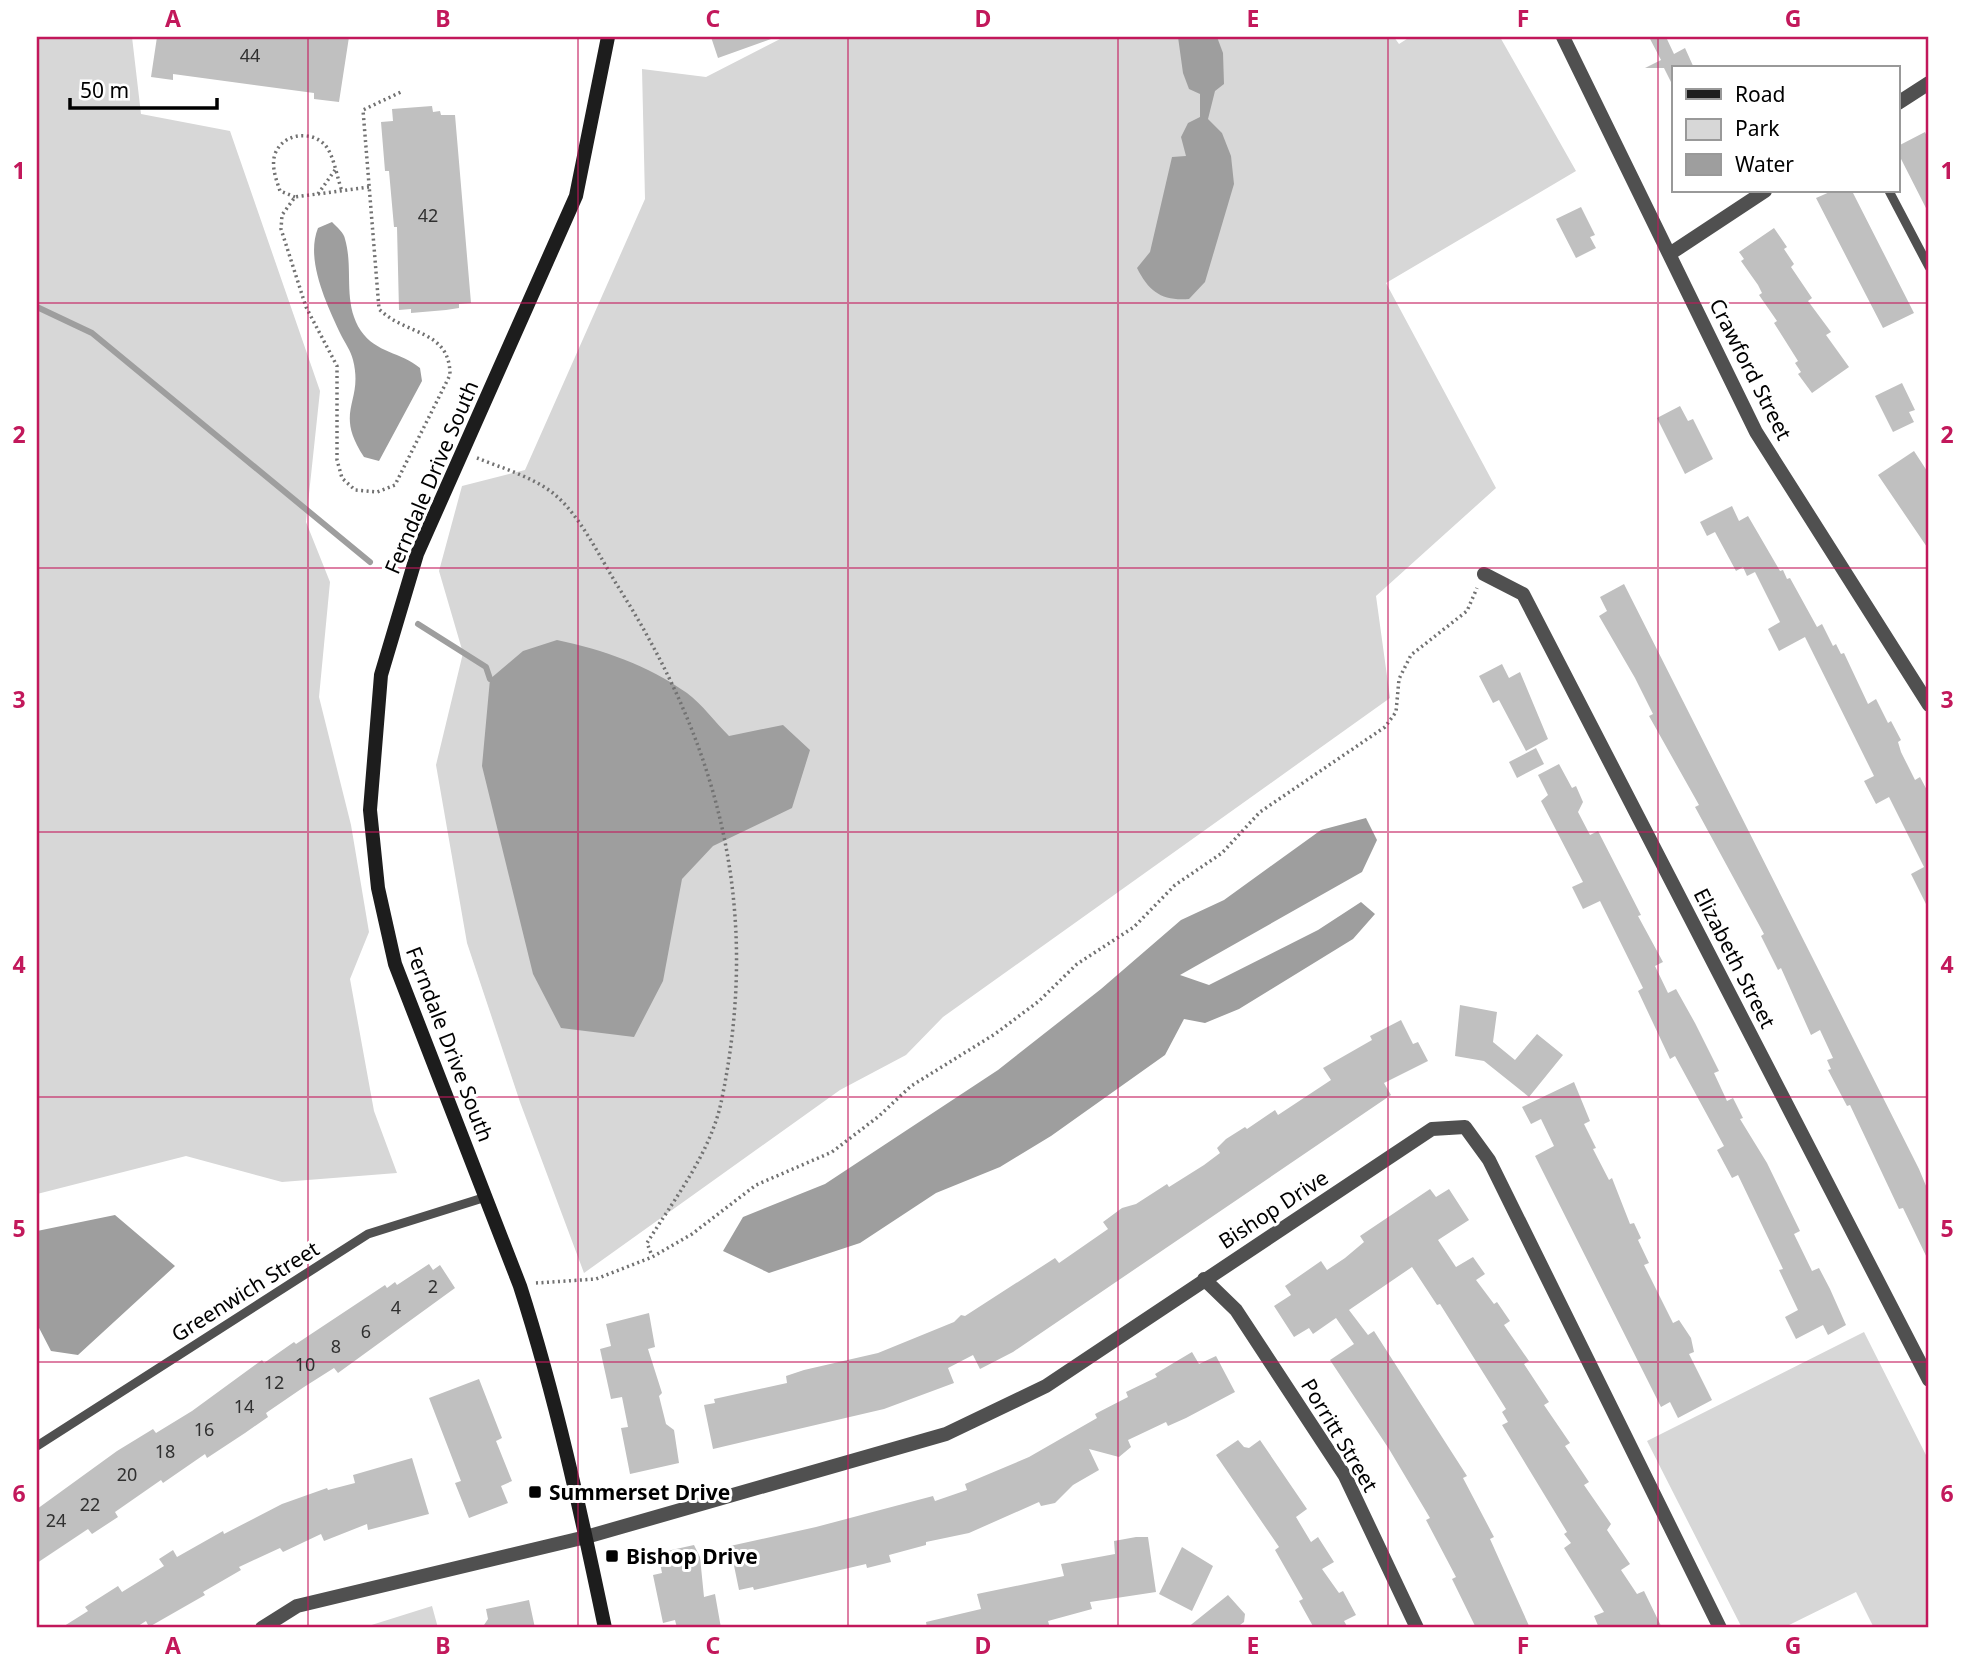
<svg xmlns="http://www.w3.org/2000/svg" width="1966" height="1665" font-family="'Noto Sans',sans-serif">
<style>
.green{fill:#d7d7d7}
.water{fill:#9e9e9e}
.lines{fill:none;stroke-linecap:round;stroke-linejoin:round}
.stream{stroke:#9e9e9e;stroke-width:6}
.building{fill:#c0c0c0}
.path{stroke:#727272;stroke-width:3.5;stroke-dasharray:2 3.5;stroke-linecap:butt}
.service{stroke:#505050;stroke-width:9}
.minor{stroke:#505050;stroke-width:14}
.tertiary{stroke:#505050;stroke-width:14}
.secondary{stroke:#1d1d1d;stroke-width:14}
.grid{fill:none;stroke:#c2185b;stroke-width:2;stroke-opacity:0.55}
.poi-dot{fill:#000;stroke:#fff;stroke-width:2.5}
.labels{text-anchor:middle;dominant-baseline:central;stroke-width:6;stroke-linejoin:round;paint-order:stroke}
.number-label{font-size:18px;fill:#303030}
.street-label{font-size:21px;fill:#000;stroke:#fff}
.poi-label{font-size:21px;font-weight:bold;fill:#000;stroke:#fff;text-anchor:start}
.neatline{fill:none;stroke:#c2185b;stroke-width:2.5}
.grid-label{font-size:23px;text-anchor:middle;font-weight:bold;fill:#c2185b}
</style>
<rect width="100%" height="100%" fill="#fff"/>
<path class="green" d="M37 37H132L141 114 230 131 320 391 306 522 330 582 319 697 351 825 369 932 350 979 374 1111 397 1173 282 1182 186 1156 37 1194Z
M784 37H1394L1399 44 1410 37H1500L1576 171 1386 283 1496 488 1376 596 1390 698 943 1017 906 1055 840 1090 584 1273 520 1102 467 943 436 765 463 653 439 571 462 486 525 470 645 199 642 69 706 77Z
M1864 1332 1929 1461V1628H1874L1856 1592 1783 1628H1742L1647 1441Z
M432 1606 438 1628H362Z"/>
<path class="water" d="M1178 37H1217L1223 53 1224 84 1215 91 1208 119 1222 133 1231 156 1234 184 1205 282 1189 299C1162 301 1149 292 1137 268L1150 252 1172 157 1186 156 1181 137 1188 123 1200 117V94L1189 89 1183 73Z
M332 222C337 227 344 233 345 239 354 270 342 302 361 331 376 353 401 352 420 368L422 381 379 461 364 457C333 410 364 403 353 360 351 351 345 343 341 335 327 305 305 260 318 228Z
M557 640C604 650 647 665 687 693 702 704 715 722 729 736L783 725 810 750 792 808 713 846 682 879 663 981 634 1037 561 1028 533 974 482 766 490 679 523 651Z
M1366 818 1377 840 1362 872 1180 975 1209 985 1318 930 1361 902 1375 914 1353 939 1239 1009 1205 1023 1184 1019 1165 1055 1051 1136 1000 1167 936 1193 860 1243 769 1273 723 1251 743 1217 825 1184 998 1070 1101 989 1181 920 1224 900 1321 830Z
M115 1215 175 1266 78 1355 51 1351 37 1324V1231Z"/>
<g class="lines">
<path class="stream" d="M37 307 92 333 370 562
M418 624 486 667 490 679"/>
</g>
<path class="building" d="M157 37H349L339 102 314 99V93L173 74V80L151 77Z
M711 37H770L771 39 718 58Z
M1649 37H1666L1674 54 1685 48 1694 68H1674L1672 84 1664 68H1645L1661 60Z
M432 106 433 112 440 111 441 115H455L471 303 459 304V308L446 310 411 313V309L399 310 397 227H394L389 171H385L381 122 393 121 392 109Z
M1925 132 1929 141V214L1898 153V146Z
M1832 191H1852L1914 313 1883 328 1816 198Z
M1581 207 1595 235 1590 237 1596 248 1576 258 1556 219Z
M1774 228 1787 247 1784 249 1794 264 1791 267 1812 298 1808 301 1831 332 1826 335 1849 367 1812 393 1798 374 1801 372 1795 363 1798 361 1774 323 1777 321 1759 295 1762 293 1758 285 1741 261 1744 259 1739 252Z
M1902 383 1915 410 1909 412 1914 422 1893 432 1875 396Z
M1680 406 1688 421 1693 419 1713 459 1685 474 1657 418Z
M1914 451 1929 474V550L1878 475Z
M1732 506 1739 521 1748 516 1780 571 1783 570 1787 579 1790 578 1817 627 1822 624 1833 646 1836 644 1841 654 1844 653 1868 704 1876 699 1888 723 1891 721 1901 740 1898 742 1901 752 1915 780 1920 777 1929 794V910L1911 874 1924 867 1889 797 1876 804 1864 781 1874 776 1805 637 1779 651 1768 629 1780 622 1755 572 1747 576 1743 567 1736 571 1715 532 1707 536 1700 522Z
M1624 584 1919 1169 1929 1193V1262L1903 1208 1899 1209 1850 1105 1847 1106 1828 1070 1831 1069 1827 1060 1833 1058 1820 1030 1811 1035 1781 968 1778 970 1761 936 1764 934 1695 807 1699 805 1649 716 1653 714 1635 678 1599 616 1607 611 1600 597Z
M1502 664 1509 678 1520 672 1548 739 1526 751 1499 700 1493 703 1479 676Z
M1536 748 1544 764 1517 778 1509 762Z
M1559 764 1572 788 1576 786 1583 802 1578 812 1590 835 1598 831 1641 915 1638 916 1663 962 1655 966 1668 993 1676 989 1695 1023 1719 1071 1714 1073 1727 1101 1733 1098 1743 1118 1740 1119 1767 1163 1800 1231 1794 1234 1812 1271 1819 1268 1830 1289 1846 1325 1828 1335 1823 1325 1796 1339 1785 1317 1798 1310 1779 1270 1783 1269 1738 1175 1732 1178 1717 1150 1724 1146 1675 1056 1670 1059 1638 991 1643 988 1600 901 1583 909 1572 887 1583 882 1541 801 1548 795 1538 775Z
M1460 1005 1497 1012 1493 1042 1515 1060 1537 1034 1563 1055 1529 1097 1484 1061 1455 1056Z
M1401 1020 1413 1044 1418 1042 1428 1061 1384 1083 1391 1095 1013 1352 980 1369 973 1355 948 1368 954 1383 884 1409 713 1449 704 1405 715 1403 714 1399 787 1383 786 1376 804 1370 878 1353 954 1322 961 1315 965 1316 1055 1258 1059 1263 1108 1229 1103 1222 1122 1208 1136 1204 1167 1184 1169 1187 1204 1165 1220 1153 1217 1148 1226 1139 1245 1127 1247 1129 1275 1110 1278 1115 1331 1080 1323 1068 1372 1040 1370 1036Z
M1574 1082 1590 1121 1584 1124 1596 1148 1593 1149 1609 1180 1612 1178 1630 1224 1634 1223 1641 1238 1638 1240 1649 1263 1644 1265 1673 1323 1679 1320 1691 1338 1694 1352 1689 1354 1712 1400 1678 1418 1670 1402 1661 1407 1535 1156 1554 1146 1541 1119 1531 1124 1522 1107Z
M1430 1189 1436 1197 1449 1189 1469 1220 1438 1240 1456 1267 1473 1257 1485 1274 1476 1280 1494 1304 1497 1302 1510 1321 1504 1325 1529 1361 1524 1364 1549 1402 1544 1405 1570 1443 1565 1446 1589 1482 1584 1485 1611 1524 1607 1530 1630 1564 1621 1570 1637 1594 1644 1591 1662 1628H1599L1594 1616 1604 1612 1564 1548 1571 1543 1564 1534 1567 1532 1502 1425 1508 1422 1502 1412 1506 1409 1440 1304 1437 1305 1412 1267 1349 1310 1368 1335 1374 1331 1467 1476 1463 1478 1494 1537 1490 1539 1530 1628H1476L1452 1579 1456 1577 1426 1520 1430 1518 1389 1449 1330 1360 1354 1344 1336 1318 1313 1334 1309 1328 1294 1337 1274 1306 1291 1295 1285 1286 1321 1261 1327 1270 1345 1258 1364 1242 1360 1236Z
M429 1264 433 1270 440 1265 455 1288 338 1373 334 1368 304 1387 266 1413 268 1417 245 1433 207 1458 205 1454 163 1483 161 1480 115 1512 118 1517 92 1534 88 1529 37 1563V1509L117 1451 153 1429 156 1433 192 1411 262 1360 264 1363 294 1342 296 1344 385 1285 387 1288 395 1282 397 1285Z
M649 1313 655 1347 648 1349 662 1393 659 1396 666 1424 674 1430 679 1463 630 1474 621 1428 628 1427 622 1397 611 1399 600 1349 611 1346 606 1324Z
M1192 1352 1199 1364 1216 1356 1235 1392 1186 1418 1168 1426 1166 1422 1128 1440 1131 1447 1119 1457 1089 1449 1099 1470 1073 1485 1055 1503 1041 1506 1039 1502 969 1533 926 1542V1545L889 1555 891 1562 867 1568 866 1564 754 1590 753 1587 739 1590 730 1546 816 1527 933 1496 935 1501 967 1490 965 1484 1029 1457 1097 1418 1095 1414 1128 1397 1126 1392 1157 1377 1155 1374Z
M479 1379 502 1438 496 1441 512 1481 501 1486 508 1503 469 1518 455 1483 461 1481 429 1398Z
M1238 1440 1244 1447 1249 1448 1260 1440 1307 1509 1296 1517 1311 1542 1318 1537 1334 1562 1322 1569 1339 1593 1343 1591 1356 1615 1344 1621 1348 1628H1314L1299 1601 1303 1599 1275 1550 1279 1547 1216 1455Z
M412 1458 429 1514 368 1530 367 1524 324 1541 321 1534 283 1552 280 1548 239 1567 241 1570 203 1592 205 1595 149 1627 146 1621 135 1628H61L88 1611 85 1607 118 1586 122 1592 164 1566 159 1559 173 1550 177 1557 223 1531 224 1534 282 1504 327 1488 328 1490 355 1483 353 1475Z
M1136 1537H1148L1156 1592 1090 1602 1092 1609 1048 1621 1050 1628H927L926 1622 981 1609 977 1594 1064 1576 1061 1564 1115 1554 1114 1541Z
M694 1545 700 1557 704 1597 715 1594 721 1628H677L675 1620 663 1623 653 1575 662 1573 658 1553Z
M1182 1547 1213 1566 1192 1611 1159 1594Z
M1228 1595 1245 1614 1244 1622 1236 1628H1187Z
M529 1600 535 1628H482L488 1619 486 1609Z"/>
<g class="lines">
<path class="path" d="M369 187 295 197 282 215 281 229 306 307 337 366V460L342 478 355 490 377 492 395 485 450 375C450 329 406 336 379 309L363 110 403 91
M318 194 335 170
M295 197 280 191C276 179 271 166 275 154 283 133 311 130 325 145 334 155 337 178 342 191
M477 458C502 468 533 477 554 494 579 514 600 557 617 585 720 747 761 908 722 1098 712 1151 675 1198 647 1243L652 1256
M536 1283 596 1279 652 1257 692 1234 756 1185 832 1152 879 1116 911 1086 995 1034 1039 1001 1077 964 1134 927 1175 885 1222 853 1260 812 1385 727 1396 712 1399 679 1411 655 1467 611 1477 588"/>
<path class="service" d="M1889 191 1929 267
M37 1446 368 1234 486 1197"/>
<path class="minor" d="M1563 37 1756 432 1929 705
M1898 103 1929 83
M1671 253 1765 191
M1484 574 1523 594 1929 1380
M1204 1279 1236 1310 1345 1476 1417 1628
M586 1537 946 1434 1046 1386 1432 1129 1465 1127 1489 1160 1720 1628"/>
<path class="tertiary" d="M262 1628 297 1606 586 1537"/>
<path class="secondary" d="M605 1628C581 1513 556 1398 520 1286L395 964 378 888 370 810 381 675 417 554 576 196 608 37"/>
</g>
<path class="grid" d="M308 37V1628M578 37V1628M848 37V1628M1118 37V1628M1388 37V1628M1658 37V1628M37 303H1929M37 568H1929M37 832H1929M37 1097H1929M37 1362H1929"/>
<g class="poi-dot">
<rect x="528" y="1485" width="14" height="14" rx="3.5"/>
<rect x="605" y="1549" width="14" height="14" rx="3.5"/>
</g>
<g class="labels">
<g class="number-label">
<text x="250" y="55">44</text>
<text x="428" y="215">42</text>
<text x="433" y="1286">2</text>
<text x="396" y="1307">4</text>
<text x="366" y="1331">6</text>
<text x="336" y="1346">8</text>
<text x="305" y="1364">10</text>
<text x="274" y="1382">12</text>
<text x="244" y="1406">14</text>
<text x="204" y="1429">16</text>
<text x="165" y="1451">18</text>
<text x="127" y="1474">20</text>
<text x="90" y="1504">22</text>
<text x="56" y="1520">24</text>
</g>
<g class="street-label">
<text transform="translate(1751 369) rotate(63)">Crawford Street</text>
<text transform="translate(431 477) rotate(-67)">Ferndale Drive South</text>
<text transform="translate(1735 958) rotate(63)">Elizabeth Street</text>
<text transform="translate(450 1044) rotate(69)">Ferndale Drive South</text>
<text transform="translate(1273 1209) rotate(-33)">Bishop Drive</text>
<text transform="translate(245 1291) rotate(-32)">Greenwich Street</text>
<text transform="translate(1340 1435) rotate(59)">Porritt Street</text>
</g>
<g class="poi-label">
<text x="549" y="1492">Summerset Drive</text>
<text x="626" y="1556">Bishop Drive</text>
</g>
</g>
<rect width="1966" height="1665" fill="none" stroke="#ffffff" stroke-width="77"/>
<rect x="1672" y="66" width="228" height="126" fill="#ffffff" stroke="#999999" stroke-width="2"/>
<rect x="1686" y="89" width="35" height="10" fill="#1d1d1d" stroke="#999999" stroke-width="2"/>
<text x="1735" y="102" font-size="21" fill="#000000">Road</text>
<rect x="1686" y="119" width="35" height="21" fill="#d7d7d7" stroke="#999999" stroke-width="2"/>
<text x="1735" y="136" font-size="21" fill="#000000">Park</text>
<rect x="1686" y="154" width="35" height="21" fill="#9e9e9e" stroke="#999999" stroke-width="2"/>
<text x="1735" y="172" font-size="21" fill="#000000">Water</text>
<path d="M70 98v10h147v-10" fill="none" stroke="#000000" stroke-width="3.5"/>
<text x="80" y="98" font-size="21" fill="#000000" stroke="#ffffff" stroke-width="5" paint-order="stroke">50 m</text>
<rect x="38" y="38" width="1889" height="1588" class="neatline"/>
<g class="grid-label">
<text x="173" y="27">A</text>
<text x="443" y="27">B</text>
<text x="713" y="27">C</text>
<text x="983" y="27">D</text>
<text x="1253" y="27">E</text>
<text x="1523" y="27">F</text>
<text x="1793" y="27">G</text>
<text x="19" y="179">1</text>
<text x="1947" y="179">1</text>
<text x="19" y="443">2</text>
<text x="1947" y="443">2</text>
<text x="19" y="708">3</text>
<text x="1947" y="708">3</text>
<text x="19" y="973">4</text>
<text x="1947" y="973">4</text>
<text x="19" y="1237">5</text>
<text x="1947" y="1237">5</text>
<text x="19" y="1502">6</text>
<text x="1947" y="1502">6</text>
<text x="173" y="1654">A</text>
<text x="443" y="1654">B</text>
<text x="713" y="1654">C</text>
<text x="983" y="1654">D</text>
<text x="1253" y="1654">E</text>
<text x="1523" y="1654">F</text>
<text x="1793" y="1654">G</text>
</g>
</svg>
